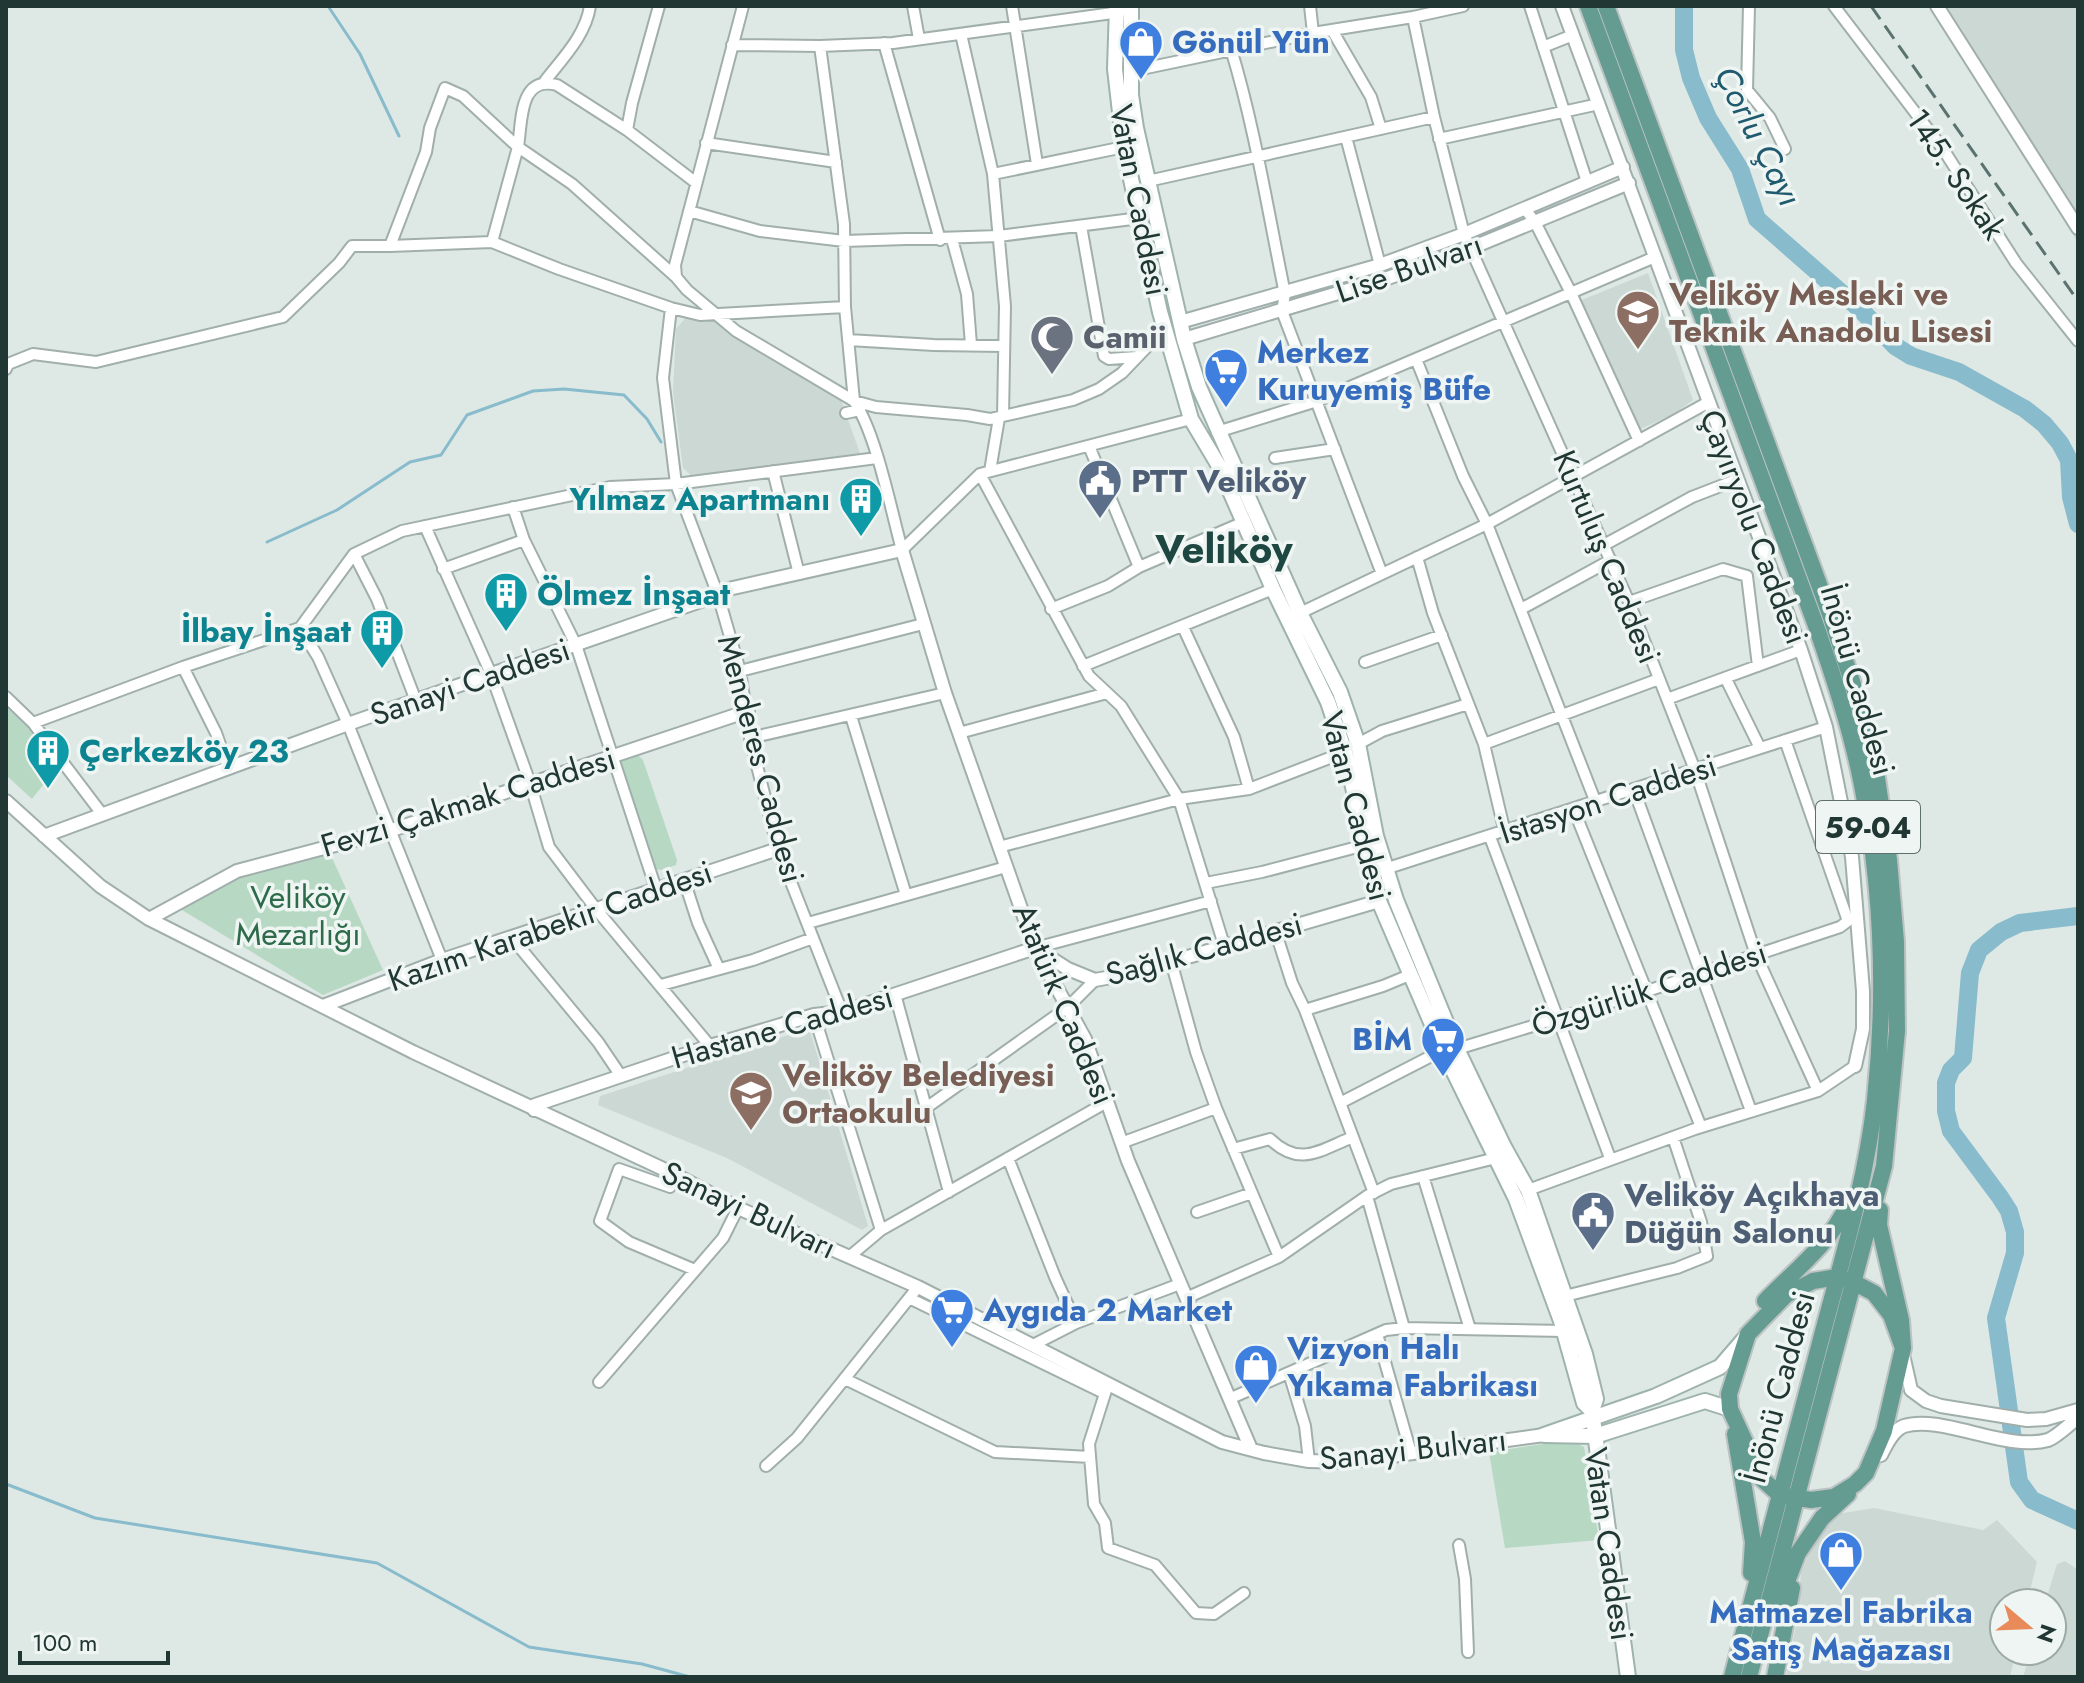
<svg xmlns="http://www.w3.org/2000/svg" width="2084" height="1683" font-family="Jost,sans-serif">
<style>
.built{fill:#ccd8d4}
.green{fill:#b7d9c3}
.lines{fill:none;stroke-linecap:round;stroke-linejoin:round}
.stream{stroke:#88bbcb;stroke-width:3}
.river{stroke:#88bbcb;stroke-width:18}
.minor-casing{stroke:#a1afac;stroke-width:14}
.tertiary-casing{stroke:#a1afac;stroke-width:16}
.secondary-casing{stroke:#9eb3ad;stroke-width:18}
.primary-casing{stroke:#bcc3c2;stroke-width:20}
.minor{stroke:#fff;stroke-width:10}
.tertiary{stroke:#fff;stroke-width:12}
.secondary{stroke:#fff;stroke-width:14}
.primary{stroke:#649c92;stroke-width:16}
.rail{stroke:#5a736e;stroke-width:3;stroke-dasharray:16 8;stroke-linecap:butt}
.labels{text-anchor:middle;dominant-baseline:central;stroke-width:7;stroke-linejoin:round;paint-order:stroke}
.shield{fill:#eef5f2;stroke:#5e706c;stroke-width:2}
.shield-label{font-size:30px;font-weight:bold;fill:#203733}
.shop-label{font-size:32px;font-weight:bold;fill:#366cbe;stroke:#eef5f2;text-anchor:start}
.street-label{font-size:32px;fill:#203733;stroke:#eef5f2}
.education-label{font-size:32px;font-weight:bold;fill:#785e54;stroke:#eef5f2;text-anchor:start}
.worship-label{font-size:32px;font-weight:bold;fill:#5b616d;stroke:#eef5f2;text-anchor:start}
.service-label{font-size:32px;font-weight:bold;fill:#4e5e75;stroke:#eef5f2;text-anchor:start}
.culture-label{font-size:32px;font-weight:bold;fill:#0d838f;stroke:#eef5f2;text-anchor:end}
.park-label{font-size:32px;fill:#2d6b4b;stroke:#eef5f2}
.water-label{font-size:34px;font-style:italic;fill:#1f5a6e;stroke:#eef5f2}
.district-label{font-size:40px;font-weight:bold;fill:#1e4741;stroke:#eef5f2}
</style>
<rect width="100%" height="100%" fill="#dee8e5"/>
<path class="built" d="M1936 6H2078V243Z
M1648 273 1693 400 1674 414 1638 430 1577 302Z
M687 316 717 320 841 400 861 456 693 477 683 468 673 392 676 329Z
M807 1029 810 1031 868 1226 862 1230 727 1158 598 1105 600 1096Z
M1874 1508 1983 1530 1997 1520 2037 1562 2027 1603H2004V1651H2016L2010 1677H1786L1796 1625 1801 1574 1807 1559 1816 1542 1837 1514Z
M2065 1561 2078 1570V1677H2023L2031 1651H2052V1603H2045L2057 1564Z"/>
<path class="green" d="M6 707 39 737 31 751 36 757 45 752 58 766 32 799 6 775Z
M638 755 643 760 677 860 676 865 661 870 655 869 616 767 620 761Z
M328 849 383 970 323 995 172 904 237 876Z
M1570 1440 1584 1447 1599 1540 1505 1548 1489 1452Z"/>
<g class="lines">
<path class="stream" d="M328 6 360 54 399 136
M267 542 337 510 410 462 441 455 467 415 533 391 564 389 624 395 647 419 661 442
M6 1484 95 1518 377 1563 529 1647 642 1664 690 1677"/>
<path class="river" d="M1684 6V50L1691 78 1708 118 1740 169 1757 219 1862 311 1895 346 1911 356 1959 372 2025 409 2044 424 2060 443 2069 460 2071 497 2078 524
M2078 916 2020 923 2001 932 1979 950 1970 973 1963 1058 1951 1070 1946 1083V1111L1951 1131 2000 1197 2009 1211 2015 1232V1253L1996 1318 2019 1482 2032 1500 2078 1521"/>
<g class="minor-casing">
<path id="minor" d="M743 6 675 265 676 277 687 290 736 331 854 401 876 407 967 415 990 419 1073 400 1099 389 1122 373 1165 328
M913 6 919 39
M1012 6 1037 164
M1310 6 1313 33
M1530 6 1587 182
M1749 6 1747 90 1770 118 1785 149
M1834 6 1943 149 2016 263 2078 341
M1413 17 1434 117 1464 234 1629 602 1695 770 1756 955 1818 1091
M1332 30 1371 97 1381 129
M961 34 993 174 1005 306 1003 416
M884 43 940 240
M732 45 820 46 893 43 1120 12
M820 46 844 224 845 307 854 401C876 433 891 510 902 550L980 474 1191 419
M1543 47 1573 35
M1231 49C1255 128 1268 212 1285 294L1282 311 1382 574
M1132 71 1313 33 1413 17 1463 6
M545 81C562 59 586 35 590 6
M627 130 632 103 659 6
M1346 137 1380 265
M1439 139 1599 104
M706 143 836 162
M993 174 1124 147
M1148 181 1434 117
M1525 209 1535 222 1571 293 1639 441
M689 211 760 231 844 241 999 236 1140 218
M1081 226 1104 356 1109 359 1137 357
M952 239 967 294 971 345
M492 242 518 147 463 96 445 88 430 128 426 152 390 246 492 242 559 269 671 308 700 315 845 307
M676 277 572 184 518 147C522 121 519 75 557 85L627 130 695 182
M671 308 663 378 676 484 718 595 740 671 750 738 778 849 842 1012
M848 340 934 345 1003 346
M1416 359 1463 476 1487 524 1596 803
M6 369 8 364 33 354 96 362 283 317 339 263 352 246H390
M846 413 860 410
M1217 432 1317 401 1655 257
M1089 446 1139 567
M1275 458 1335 449
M773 471 799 574
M990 471 999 418
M980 474 1089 676 1121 706 1179 799 1224 945
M513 507 524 540 576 645 656 889
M425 526 491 674 530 783 549 847 596 909 710 1046
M1604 545 1692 497 1736 480
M354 554 377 599 416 701
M1417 557 1433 613 1484 744 1505 833
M443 569 524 540
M1629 602 1723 569 1747 576 1758 666
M1051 609 1108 586 1139 567 1244 522
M1521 609 1611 560
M1300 613 1487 524 1707 403
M1183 627 1234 737 1249 789
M300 628 318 657 348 724 442 960
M1365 662 1442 635
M1083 666 1273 589
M183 667 216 733 228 767
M740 671 923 624
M1726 679 1760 748
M6 697 33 723 102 814
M1667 699 1801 650
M851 716 906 895
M33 723 183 667 300 628 354 554 402 531 610 487 676 484 877 458
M959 733 1107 693
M750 738 945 693
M1358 744 1382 731 1468 704
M1484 744 1659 679
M1634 790 1751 1111
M1574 810 1701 1127
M1490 837 1610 1158
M999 847 1179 799 1249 789 1345 752
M1388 868 1826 727
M684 880 698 923 719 969
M1206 883 1262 872 1365 845
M808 923 1006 867
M1275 930 1292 983 1305 1010 1374 1193
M512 938 598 1042 621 1076
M1035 948 1211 901
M1171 961 1196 1052 1216 1108 1279 1257
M661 985 753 960 813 938
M895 994 949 1192
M1305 1010 1383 986 1412 974
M814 1015 881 1230
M1457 1049 1641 993 1840 927 1848 921 1785 740
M1340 1103 1443 1050
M926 1108 1068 1007 1095 980
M1121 1143 1216 1108
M1233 1149 1270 1139C1300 1168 1320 1150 1353 1137
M1008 1158 1055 1277 1076 1323
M674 1174 670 1187 619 1169 600 1221 629 1242 695 1270
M1423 1176 1470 1329
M1528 1190 1695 1129 1818 1091 1855 1066
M1367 1196 1404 1328
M1197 1212 1252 1193
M849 1257 881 1230 1107 1102
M1565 1296 1677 1268 1707 1256 1701 1222 1673 1137
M909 1298 1104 1393
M1186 1298 1279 1257 1367 1196 1391 1184 1496 1158
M1377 1334 1411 1453
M1033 1345 1076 1323 1180 1284
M1289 1373 1305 1426 1309 1461
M845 1379 995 1452 1090 1457
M599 1382 723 1238 738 1208
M1108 1384 1089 1444 1094 1504 1105 1523 1108 1548 1155 1565 1196 1613 1214 1614 1244 1593
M1229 1399 1386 1330 1404 1328 1564 1331
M766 1466 797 1438 918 1287
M1459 1545 1465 1579 1468 1652"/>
</g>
<g class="tertiary-casing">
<path id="tertiary" d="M1562 6 1801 650 1826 727 1852 857 1863 991V1029L1855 1066
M1937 6 2078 228
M1180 322 1380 265 1464 234 1623 167
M1184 339 1385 279 1471 248 1629 183
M6 801 100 886 149 919 413 1052 674 1174 738 1208 918 1287 1222 1442 1264 1453 1309 1461 1348 1462 1544 1435
M44 836 348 724 718 595 724 590 902 550 945 693 1035 948 1085 1039 1128 1161 1251 1449
M149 919 237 871 392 830 748 711
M323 1006 442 960 778 849
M534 1110 535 1105 710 1046 814 1015 842 1012 1035 948 1068 969 1095 980 1133 973 1379 901
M1904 1359 1911 1390 1926 1401 1941 1406 2027 1420 2046 1419 2078 1410
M1881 1455C1886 1445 1893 1430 1904 1426 1941 1414 2006 1452 2048 1440 2058 1436 2069 1424 2078 1418"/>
</g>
<g class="secondary-casing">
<path id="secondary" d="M1117 6 1115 69 1124 147 1160 312 1191 419 1219 466 1273 589 1328 702 1345 752 1379 901 1443 1050 1516 1199 1561 1321 1584 1403 1592 1411
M1131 6V95L1136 128 1184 339 1199 387 1300 613 1340 692 1358 744 1376 836 1396 900 1457 1049 1504 1147 1528 1190 1585 1354 1596 1399 1592 1411 1628 1677
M1730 1409 1705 1401 1595 1436 1544 1435 1656 1396 1720 1367 1745 1338"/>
</g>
<g class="primary-casing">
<path id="primary" d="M1588 6 1815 623C1833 675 1850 726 1861 780 1882 884 1886 995 1875 1100 1866 1182 1841 1263 1820 1343 1791 1454 1761 1566 1732 1677
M1606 6 1831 617 1857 697 1877 778 1889 860 1896 942 1897 1031 1884 1166 1749 1677
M1880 1210 1879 1225 1901 1320 1903 1348 1884 1431 1866 1473 1855 1484 1834 1497 1811 1500 1780 1495 1762 1479 1730 1409 1729 1394 1748 1334 1786 1295 1813 1281 1837 1277 1855 1283 1874 1293 1891 1315 1903 1348
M1765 1301C1795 1270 1830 1244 1848 1204
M1735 1434 1753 1542 1751 1573
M1778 1605 1798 1553 1822 1518 1848 1494
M1775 1677 1792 1588"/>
</g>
<use href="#minor" class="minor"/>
<use href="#tertiary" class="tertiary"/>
<use href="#secondary" class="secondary"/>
<use href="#primary" class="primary"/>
<path class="rail" d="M1871 6 2078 301"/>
</g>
<defs>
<g id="shop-pin" transform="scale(2.3)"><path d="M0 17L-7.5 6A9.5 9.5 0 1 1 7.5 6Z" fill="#3f7fe0" stroke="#eef5f2"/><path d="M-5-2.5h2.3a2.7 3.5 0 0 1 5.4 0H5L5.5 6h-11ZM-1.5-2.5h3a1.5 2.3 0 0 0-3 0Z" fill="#fff"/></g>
<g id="school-pin" transform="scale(2.3)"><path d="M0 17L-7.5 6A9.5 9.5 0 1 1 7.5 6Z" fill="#8d6e63" stroke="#eef5f2"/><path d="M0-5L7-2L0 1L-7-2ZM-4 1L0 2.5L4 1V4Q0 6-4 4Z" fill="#fff"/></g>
<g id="mosque-pin" transform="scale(2.3)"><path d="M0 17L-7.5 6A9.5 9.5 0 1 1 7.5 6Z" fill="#6b7280" stroke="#eef5f2"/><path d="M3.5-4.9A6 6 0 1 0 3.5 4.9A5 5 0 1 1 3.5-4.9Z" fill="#fff"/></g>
<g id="supermarket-pin" transform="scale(2.3)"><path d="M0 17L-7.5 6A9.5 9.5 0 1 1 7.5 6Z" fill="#3f7fe0" stroke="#eef5f2"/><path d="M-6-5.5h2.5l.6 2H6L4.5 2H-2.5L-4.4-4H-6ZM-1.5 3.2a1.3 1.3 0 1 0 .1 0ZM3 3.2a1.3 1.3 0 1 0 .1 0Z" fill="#fff"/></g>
<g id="civic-pin" transform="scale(2.3)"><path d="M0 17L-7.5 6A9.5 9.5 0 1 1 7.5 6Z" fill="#5c6f8a" stroke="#eef5f2"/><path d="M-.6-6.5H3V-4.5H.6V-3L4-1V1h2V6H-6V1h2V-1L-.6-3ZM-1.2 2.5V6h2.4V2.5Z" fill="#fff"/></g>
<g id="building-pin" transform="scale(2.3)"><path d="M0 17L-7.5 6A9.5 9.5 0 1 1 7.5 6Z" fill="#0f9aa8" stroke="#eef5f2"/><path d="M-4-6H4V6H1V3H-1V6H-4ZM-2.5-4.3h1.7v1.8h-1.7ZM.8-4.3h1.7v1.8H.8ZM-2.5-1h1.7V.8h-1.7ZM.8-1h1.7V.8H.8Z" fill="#fff"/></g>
</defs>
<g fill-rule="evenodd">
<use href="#shop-pin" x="1141" y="42"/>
<use href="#school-pin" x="1638" y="312"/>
<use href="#mosque-pin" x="1052" y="337"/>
<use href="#supermarket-pin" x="1226" y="370"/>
<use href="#civic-pin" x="1100" y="481"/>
<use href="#building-pin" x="861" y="499"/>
<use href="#building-pin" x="506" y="594"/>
<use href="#building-pin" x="382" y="631"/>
<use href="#building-pin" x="48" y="751"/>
<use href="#supermarket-pin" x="1443" y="1039"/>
<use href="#school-pin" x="751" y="1093"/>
<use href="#civic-pin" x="1593" y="1213"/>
<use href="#supermarket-pin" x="952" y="1310"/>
<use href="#shop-pin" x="1256" y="1366"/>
<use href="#shop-pin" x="1841" y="1553"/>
</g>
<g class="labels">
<rect class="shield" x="1816" y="801" width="104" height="52" rx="6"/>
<g class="shield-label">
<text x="1868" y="827">59-04</text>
</g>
<g class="shop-label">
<text x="1172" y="42">Gönül Yün</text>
<text x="1257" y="352">Merkez<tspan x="1257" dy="37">Kuruyemiş Büfe</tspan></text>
<text x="1412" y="1039" text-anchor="end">BİM</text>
<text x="983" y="1310">Aygıda 2 Market</text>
<text x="1287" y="1348">Vizyon Halı<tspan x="1287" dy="37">Yıkama Fabrikası</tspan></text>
<text x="1841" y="1612" text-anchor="middle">Matmazel Fabrika<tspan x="1841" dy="37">Satış Mağazası</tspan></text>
</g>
<g class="street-label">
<text transform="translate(1956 174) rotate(56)">145. Sokak</text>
<text transform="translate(1139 200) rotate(79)">Vatan Caddesi</text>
<text transform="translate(1409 268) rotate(-19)">Lise Bulvarı</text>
<text transform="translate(1754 527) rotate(69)">Çayıryolu Caddesi</text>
<text transform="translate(1607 557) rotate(67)">Kurtuluş Caddesi</text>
<text transform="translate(1858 680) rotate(74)">İnönü Caddesi</text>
<text transform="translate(470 682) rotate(-19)">Sanayi Caddesi</text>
<text transform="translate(761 759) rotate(75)">Menderes Caddesi</text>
<text transform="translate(1608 799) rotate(-18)">İstasyon Caddesi</text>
<text transform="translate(468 802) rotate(-17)">Fevzi Çakmak Caddesi</text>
<text transform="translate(1356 806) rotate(75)">Vatan Caddesi</text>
<text transform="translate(550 926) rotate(-19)">Kazım Karabekir Caddesi</text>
<text transform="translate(1204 949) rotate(-15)">Sağlık Caddesi</text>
<text transform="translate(1649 989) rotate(-18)">Özgürlük Caddesi</text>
<text transform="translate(1064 1004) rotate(67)">Atatürk Caddesi</text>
<text transform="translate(782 1027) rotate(-16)">Hastane Caddesi</text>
<text transform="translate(749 1210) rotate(25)">Sanayi Bulvarı</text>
<text transform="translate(1779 1387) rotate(-75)">İnönü Caddesi</text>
<text transform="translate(1413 1449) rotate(-6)">Sanayi Bulvarı</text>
<text transform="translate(1609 1544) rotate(82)">Vatan Caddesi</text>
</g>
<g class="education-label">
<text x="1669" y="294">Veliköy Mesleki ve<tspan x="1669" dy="37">Teknik Anadolu Lisesi</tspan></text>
<text x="782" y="1075">Veliköy Belediyesi<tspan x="782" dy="37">Ortaokulu</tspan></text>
</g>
<g class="worship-label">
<text x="1083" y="337">Camii</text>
</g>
<g class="service-label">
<text x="1131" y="481">PTT Veliköy</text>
<text x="1624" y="1195">Veliköy Açıkhava<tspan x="1624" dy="37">Düğün Salonu</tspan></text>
</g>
<g class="culture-label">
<text x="830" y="499">Yılmaz Apartmanı</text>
<text x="537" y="594" text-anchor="start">Ölmez İnşaat</text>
<text x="351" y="631">İlbay İnşaat</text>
<text x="79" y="751" text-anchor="start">Çerkezköy 23</text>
</g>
<g class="park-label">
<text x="298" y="897">Veliköy<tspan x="298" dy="37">Mezarlığı</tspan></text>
</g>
<g class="water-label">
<text transform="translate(1758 136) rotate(63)">Çorlu Çayı</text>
</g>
<g class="district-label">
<text x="1224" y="549">Veliköy</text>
</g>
</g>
<rect width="2084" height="1683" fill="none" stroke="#203733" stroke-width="16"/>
<g transform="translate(2028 1627) rotate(109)"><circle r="38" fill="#eef5f2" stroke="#9ca9a6" stroke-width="2"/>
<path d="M0-6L14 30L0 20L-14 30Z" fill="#e98a5b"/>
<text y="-12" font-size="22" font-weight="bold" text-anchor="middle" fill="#203733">N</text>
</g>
<path d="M20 1651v12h148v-12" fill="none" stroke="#203733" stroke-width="4"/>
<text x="32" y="1651" font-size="24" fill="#203733" stroke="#eef5f2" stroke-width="6" paint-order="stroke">100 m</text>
</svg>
